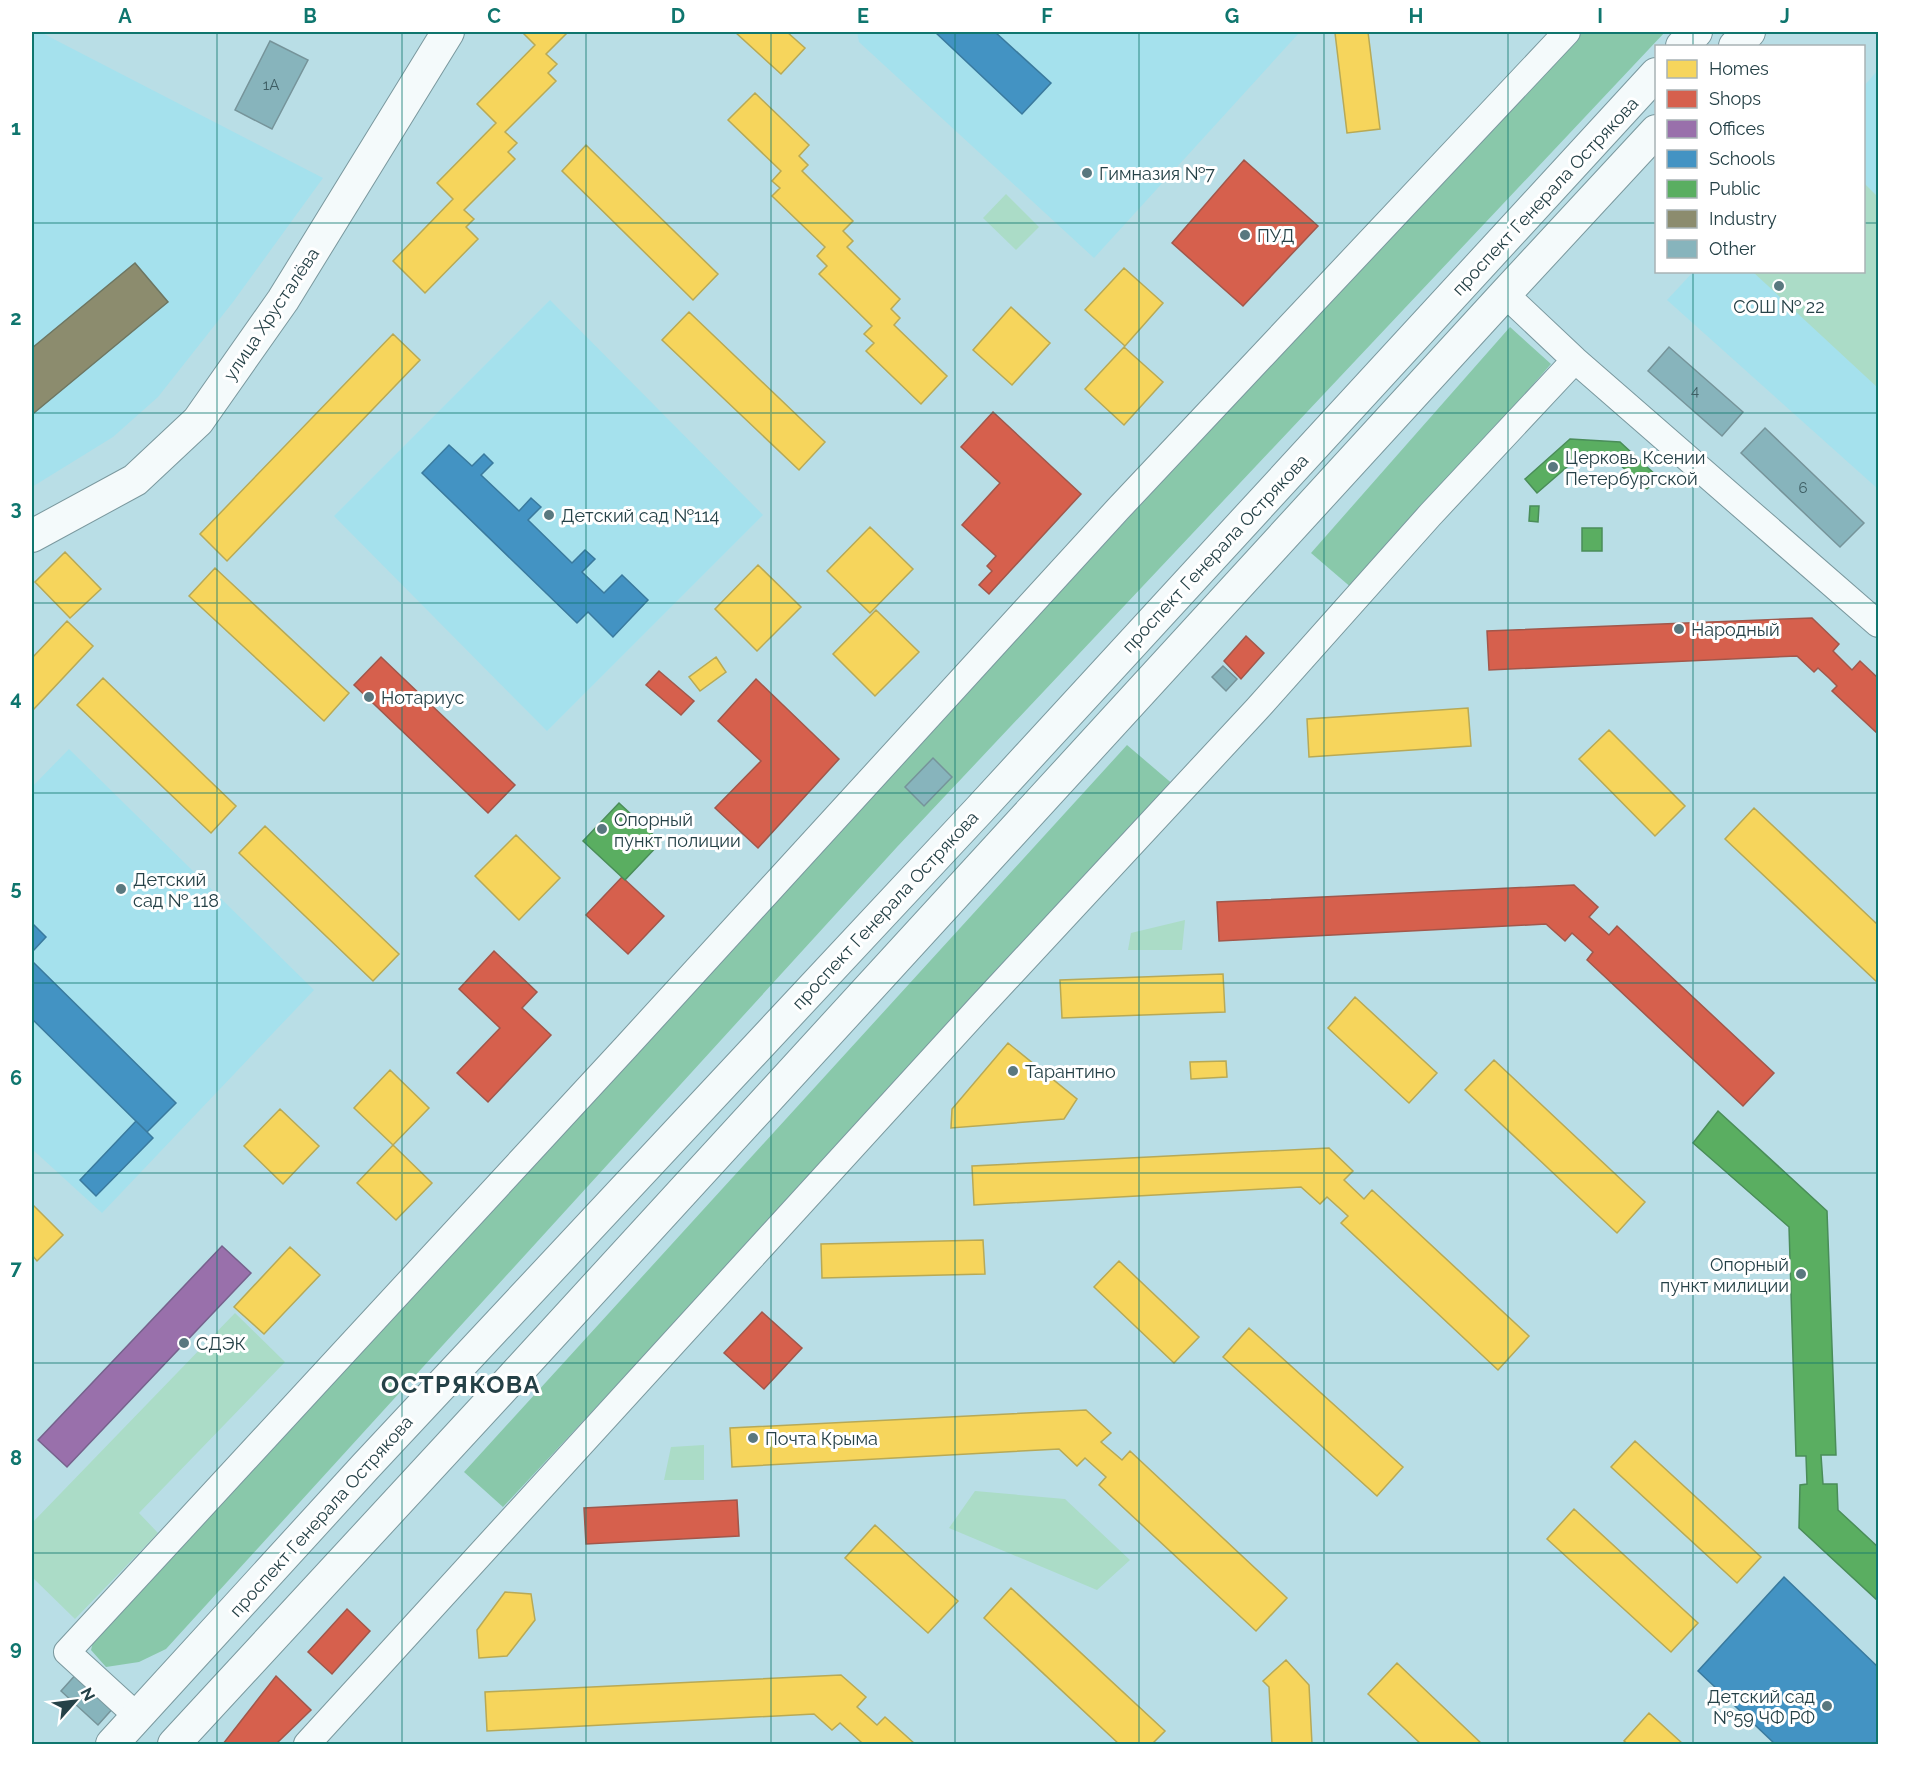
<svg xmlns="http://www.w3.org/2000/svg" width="1910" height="1776" font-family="Raleway,sans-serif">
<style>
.built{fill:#a5e1ed}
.green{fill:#abdcc7}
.forest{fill:#89c8aa}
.homes{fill:#f6d55c;stroke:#b7a956;stroke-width:1.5}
.shops{fill:#d6604d;stroke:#a1574b;stroke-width:1.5}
.offices{fill:#9970ab;stroke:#76628d;stroke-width:1.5}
.schools{fill:#4393c3;stroke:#3a7a9e;stroke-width:1.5}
.public{fill:#5aae61;stroke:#4a8d59;stroke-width:1.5}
.industry{fill:#8c8c6e;stroke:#6d7662;stroke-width:1.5}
.building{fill:#87b4bc;stroke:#76949a;stroke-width:1.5}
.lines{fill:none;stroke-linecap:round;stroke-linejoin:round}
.minor-casing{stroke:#7a989e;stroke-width:28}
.major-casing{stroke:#7a989e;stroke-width:34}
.minor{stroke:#f4fafb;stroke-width:26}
.major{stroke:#f4fafb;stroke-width:32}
.grid{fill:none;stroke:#0f766e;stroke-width:1.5;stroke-opacity:0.55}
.poi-dot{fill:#59787f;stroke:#fff;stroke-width:2}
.labels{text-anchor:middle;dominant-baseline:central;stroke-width:6;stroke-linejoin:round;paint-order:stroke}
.number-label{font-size:15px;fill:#3e5e64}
.poi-label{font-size:18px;fill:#254147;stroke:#fff;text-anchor:start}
.street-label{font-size:18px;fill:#254147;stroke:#fff}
.district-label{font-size:24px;font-weight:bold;letter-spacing:1.5px;fill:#254147;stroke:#fff}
.neatline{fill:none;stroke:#0f766e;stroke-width:2}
.grid-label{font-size:20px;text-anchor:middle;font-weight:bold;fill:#0f766e}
</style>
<rect width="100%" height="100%" fill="#b9dee6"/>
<path class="built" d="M32 32H40L323 178 233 302 158 397 113 437 32 487Z
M857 32H1299V33L1094 258 859 42Z
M1878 70V489L1667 300 1693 272H1864V86Z
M550 300 763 515 547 731 334 516Z
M69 749 314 990 102 1213 32 1149V787Z"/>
<path class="green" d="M1864 183 1878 197V388L1753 272H1864Z
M1006 194 1039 227 1016 250 983 218Z
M1185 920 1182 950H1128L1131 933Z
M235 1313 285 1362 139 1513 158 1533 75 1619 32 1577V1523Z
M704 1445V1480H664L671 1447Z
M975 1491 1065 1499 1130 1560 1097 1590 949 1528Z"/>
<path class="forest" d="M1583 32H1665L897 847 166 1649 139 1662 106 1667 91 1650 94 1638 1460 159Z
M1510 327 1551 364 1353 589 1311 553Z
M1127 745 1175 786 503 1507 464 1472Z"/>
<path class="homes" d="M522 32H568L546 54 557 64 548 73 556 81 505 132 517 143 508 152 515 159 464 210 474 219 466 227 478 239 425 293 393 261 453 199 437 183 496 123 477 104 535 45Z
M735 32H787L805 48 781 74Z
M1350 32H1368L1380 129 1347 133 1335 33Z
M755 93 809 145 799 156 808 165 802 171 853 221 843 231 853 241 847 247 900 299 891 309 900 318 894 325 947 376 921 404 866 351 874 343 864 334 872 326 819 274 827 266 817 256 825 247 772 196 780 188 772 181 781 171 728 120Z
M586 145 718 274 693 300 562 171Z
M1124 268 1163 303 1125 346 1085 310Z
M1011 307 1050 343 1012 385 973 350Z
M689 312 825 442 799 470 662 340Z
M393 334 420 360 227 561 200 534Z
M1124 347 1163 382 1124 425 1085 389Z
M870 527 913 569 870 613 827 571Z
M65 552 101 589 70 618 35 582Z
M758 565 801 607 757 651 715 609Z
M215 568 349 693 324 721 189 596Z
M876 610 919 652 875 696 833 654Z
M67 621 93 646 32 711V658Z
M716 657 726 672 700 691 689 677Z
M103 678 236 806 211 833 77 705Z
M1468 708 1471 746 1309 757 1307 719Z
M1609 730 1685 806 1655 836 1579 759Z
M1754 808 1878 925V983L1725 839Z
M265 826 399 954 373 981 239 853Z
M516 835 560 878 519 920 475 876Z
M1223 974 1225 1012 1062 1018 1060 980Z
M1355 997 1437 1073 1409 1103 1328 1028Z
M1008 1043 1077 1099 1064 1119 951 1128 952 1109Z
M1494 1060 1645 1202 1617 1233 1465 1090Z
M1226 1061 1227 1077 1191 1079 1190 1062Z
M390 1070 429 1108 393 1145 354 1108Z
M280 1109 319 1146 283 1184 244 1146Z
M393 1145 432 1183 396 1220 357 1183Z
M1329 1148 1353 1171 1344 1180 1364 1199 1372 1190 1529 1336 1498 1370 1341 1223 1348 1216 1327 1197 1320 1204 1301 1187 974 1205 972 1166Z
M32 1204 63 1235 37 1261 32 1255Z
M983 1240 985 1274 822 1278 821 1244Z
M290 1247 320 1275 264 1334 234 1307Z
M1119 1261 1199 1337 1174 1363 1094 1287Z
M1249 1328 1403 1467 1377 1496 1223 1357Z
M1086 1410 1111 1433 1101 1442 1122 1460 1130 1451 1287 1598 1256 1631 1099 1485 1106 1477 1085 1458 1077 1466 1059 1449 732 1467 730 1428Z
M1635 1441 1761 1557 1737 1583 1611 1467Z
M1574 1509 1698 1623 1671 1652 1547 1539Z
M875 1525 958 1601 928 1633 845 1558Z
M1011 1588 1165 1731 1152 1744H1119L984 1618Z
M505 1592 531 1594 535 1620 507 1656 479 1658 477 1630Z
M1286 1660 1309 1685 1312 1744H1272L1269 1687 1263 1681Z
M1397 1663 1482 1744H1421L1368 1694Z
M841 1675 866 1697 857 1707 877 1725 885 1717 915 1744H859L861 1742 840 1723 832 1730 814 1714 487 1731 485 1692Z
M1649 1713 1683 1744H1628L1624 1741Z"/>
<path class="shops" d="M1244 160 1318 226 1243 306 1172 243Z
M993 412 1081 494 989 594 979 585 992 571 987 566 996 556 962 525 1000 483 961 447Z
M1812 618 1839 644 1833 651 1852 670 1860 661 1878 678V734L1832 691 1837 686 1829 678 1818 668 1814 672 1797 656 1489 670 1487 631Z
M1246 636 1264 653 1241 679 1224 661Z
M381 657 515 785 488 813 354 685Z
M659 671 694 701 681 715 646 685Z
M756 679 839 759 758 848 715 808 761 761 718 721Z
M622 877 664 916 628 954 586 915Z
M1574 885 1598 907 1589 917 1609 935 1617 926 1774 1073 1743 1106 1587 960 1593 952 1572 933 1565 941 1546 924 1219 941 1217 902Z
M494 951 537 992 522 1008 551 1035 488 1102 457 1073 500 1028 459 989Z
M762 1312 802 1348 764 1389 724 1353Z
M737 1500 739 1536 586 1544 584 1508Z
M347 1609 370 1631 332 1674 308 1652Z
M276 1676 311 1710 276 1744H223Z"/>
<path class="offices" d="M222 1246 251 1273 67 1467 38 1440Z"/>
<path class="schools" d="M935 32H995L1051 83 1022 114Z
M449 445 472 466 484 454 493 463 481 475 519 511 531 498 541 507 528 520 572 563 585 550 595 559 582 572 604 593 622 575 648 600 613 637 588 612 577 623 422 473Z
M32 923 46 937 32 952Z
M32 961 176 1103 147 1132 32 1019Z
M136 1121 153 1138 96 1196 80 1180Z
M1784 1577 1878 1667V1744H1775L1698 1671Z"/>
<path class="public" d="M1570 439 1620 442 1658 477 1647 489 1610 456 1582 454 1537 493 1525 479Z
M1530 506H1539L1538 522 1529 521Z
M1582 528H1602V551H1582Z
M619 803 661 842 625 880 583 841Z
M1718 1111 1827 1211 1836 1455H1821L1823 1484H1837L1838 1510 1878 1547V1601L1799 1528 1800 1485 1807 1484 1806 1456H1796L1789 1227 1693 1143Z"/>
<path class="industry" d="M135 263 168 302 34 413 32 410V348Z"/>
<path class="building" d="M270 41 308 60 272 129 235 110Z
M1669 347 1743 412 1722 436 1648 371Z
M1765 428 1864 523 1840 547 1741 453Z
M1223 666 1237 679 1226 691 1212 677Z
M933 758 952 777 924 806 905 787Z
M78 1672 115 1706 98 1725 61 1691Z"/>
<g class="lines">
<g class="minor-casing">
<path id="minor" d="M1505 294 1575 360 1878 624
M137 1716 67 1652 626 1047 1118 509 1567 32
M307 1744 981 1006 1257 709 1430 515 1575 360"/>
</g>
<g class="major-casing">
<path id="major" d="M1682 46 1696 32
M1735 46 1749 32
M32 536 135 480 198 421 283 300 448 32
M112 1744 365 1467 980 809 1656 74
M174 1744 501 1390 1505 294 1656 131"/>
</g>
<use href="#minor" class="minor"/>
<use href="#major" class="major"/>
</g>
<path class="grid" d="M217 32V1744M402 32V1744M586 32V1744M771 32V1744M955 32V1744M1139 32V1744M1324 32V1744M1508 32V1744M1693 32V46M32 223H1656M1864 223H1878M1693 272V1744M32 413H1878M32 603H1878M32 793H1878M32 983H1878M32 1173H1878M32 1363H1878M32 1553H1878"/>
<g class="poi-dot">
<circle cx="1087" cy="173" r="6"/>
<circle cx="1245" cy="235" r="6"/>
<circle cx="1779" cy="286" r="6"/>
<circle cx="1553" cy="467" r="6"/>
<circle cx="549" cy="515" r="6"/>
<circle cx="1679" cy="629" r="6"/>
<circle cx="369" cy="697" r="6"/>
<circle cx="602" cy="829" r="6"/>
<circle cx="121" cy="889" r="6"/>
<circle cx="1013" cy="1071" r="6"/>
<circle cx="1801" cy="1274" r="6"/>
<circle cx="184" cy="1343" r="6"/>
<circle cx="753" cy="1438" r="6"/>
<circle cx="1827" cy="1706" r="6"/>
</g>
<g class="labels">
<g class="number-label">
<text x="271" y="85">1А</text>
<text x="1695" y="391">4</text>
<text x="1803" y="488">6</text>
</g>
<g class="poi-label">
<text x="1099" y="173">Гимназия №7</text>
<text x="1257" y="235">ПУД</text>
<text x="1779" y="306" text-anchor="middle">СОШ № 22</text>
<text x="1565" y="457">Церковь Ксении<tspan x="1565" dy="21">Петербургской</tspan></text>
<text x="561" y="515">Детский сад №114</text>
<text x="1691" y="629">Народный</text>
<text x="381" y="697">Нотариус</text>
<text x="614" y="819">Опорный<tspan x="614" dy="21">пункт полиции</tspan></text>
<text x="133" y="879">Детский<tspan x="133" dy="21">сад № 118</tspan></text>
<text x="1025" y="1071">Тарантино</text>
<text x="1789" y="1264" text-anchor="end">Опорный<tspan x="1789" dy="21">пункт милиции</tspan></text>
<text x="196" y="1343">СДЭК</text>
<text x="765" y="1438">Почта Крыма</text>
<text x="1815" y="1696" text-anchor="end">Детский сад<tspan x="1815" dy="21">№59 ЧФ РФ</tspan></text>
</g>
<g class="street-label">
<text transform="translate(1545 196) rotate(-47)">проспект Генерала Острякова</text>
<text transform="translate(271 314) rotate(-56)">улица Хрусталёва</text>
<text transform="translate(1215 553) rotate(-47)">проспект Генерала Острякова</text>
<text transform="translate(885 910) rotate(-47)">проспект Генерала Острякова</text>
<text transform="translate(321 1516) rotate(-48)">проспект Генерала Острякова</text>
</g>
<g class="district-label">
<text x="461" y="1384">ОСТРЯКОВА</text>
</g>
</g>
<rect width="1910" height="1776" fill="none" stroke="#ffffff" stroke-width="66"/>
<rect x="1655" y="45" width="210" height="228" fill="#ffffff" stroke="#a8b3b5" stroke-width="1.5"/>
<rect x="1667" y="60" width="30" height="18" fill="#f6d55c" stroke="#a8b3b5" stroke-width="1.5"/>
<text x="1709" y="75" font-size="18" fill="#254147">Homes</text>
<rect x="1667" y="90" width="30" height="18" fill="#d6604d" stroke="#a8b3b5" stroke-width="1.5"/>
<text x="1709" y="105" font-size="18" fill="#254147">Shops</text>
<rect x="1667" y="120" width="30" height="18" fill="#9970ab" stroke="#a8b3b5" stroke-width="1.5"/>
<text x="1709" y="135" font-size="18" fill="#254147">Offices</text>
<rect x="1667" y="150" width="30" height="18" fill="#4393c3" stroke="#a8b3b5" stroke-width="1.5"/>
<text x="1709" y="165" font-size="18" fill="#254147">Schools</text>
<rect x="1667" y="180" width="30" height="18" fill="#5aae61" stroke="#a8b3b5" stroke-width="1.5"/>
<text x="1709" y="195" font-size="18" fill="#254147">Public</text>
<rect x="1667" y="210" width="30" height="18" fill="#8c8c6e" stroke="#a8b3b5" stroke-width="1.5"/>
<text x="1709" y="225" font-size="18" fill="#254147">Industry</text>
<rect x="1667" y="240" width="30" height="18" fill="#87b4bc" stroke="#a8b3b5" stroke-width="1.5"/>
<text x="1709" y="255" font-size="18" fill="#254147">Other</text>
<g transform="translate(75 1701) rotate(62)" stroke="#ffffff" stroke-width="4.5" paint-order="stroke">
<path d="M0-4.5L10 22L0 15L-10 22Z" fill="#254147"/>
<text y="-9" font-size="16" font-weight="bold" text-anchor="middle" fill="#254147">N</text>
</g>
<rect x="33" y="33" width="1844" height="1710" class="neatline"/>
<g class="grid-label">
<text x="125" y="23">A</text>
<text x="310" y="23">B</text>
<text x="494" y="23">C</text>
<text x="678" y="23">D</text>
<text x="863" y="23">E</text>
<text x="1047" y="23">F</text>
<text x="1232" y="23">G</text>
<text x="1416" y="23">H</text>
<text x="1600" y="23">I</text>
<text x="1785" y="23">J</text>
<text x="16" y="135">1</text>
<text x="16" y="325">2</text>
<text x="16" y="515">3</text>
<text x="16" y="705">4</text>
<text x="16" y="895">5</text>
<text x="16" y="1085">6</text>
<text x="16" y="1275">7</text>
<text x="16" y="1465">8</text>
<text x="16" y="1655">9</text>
</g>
</svg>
